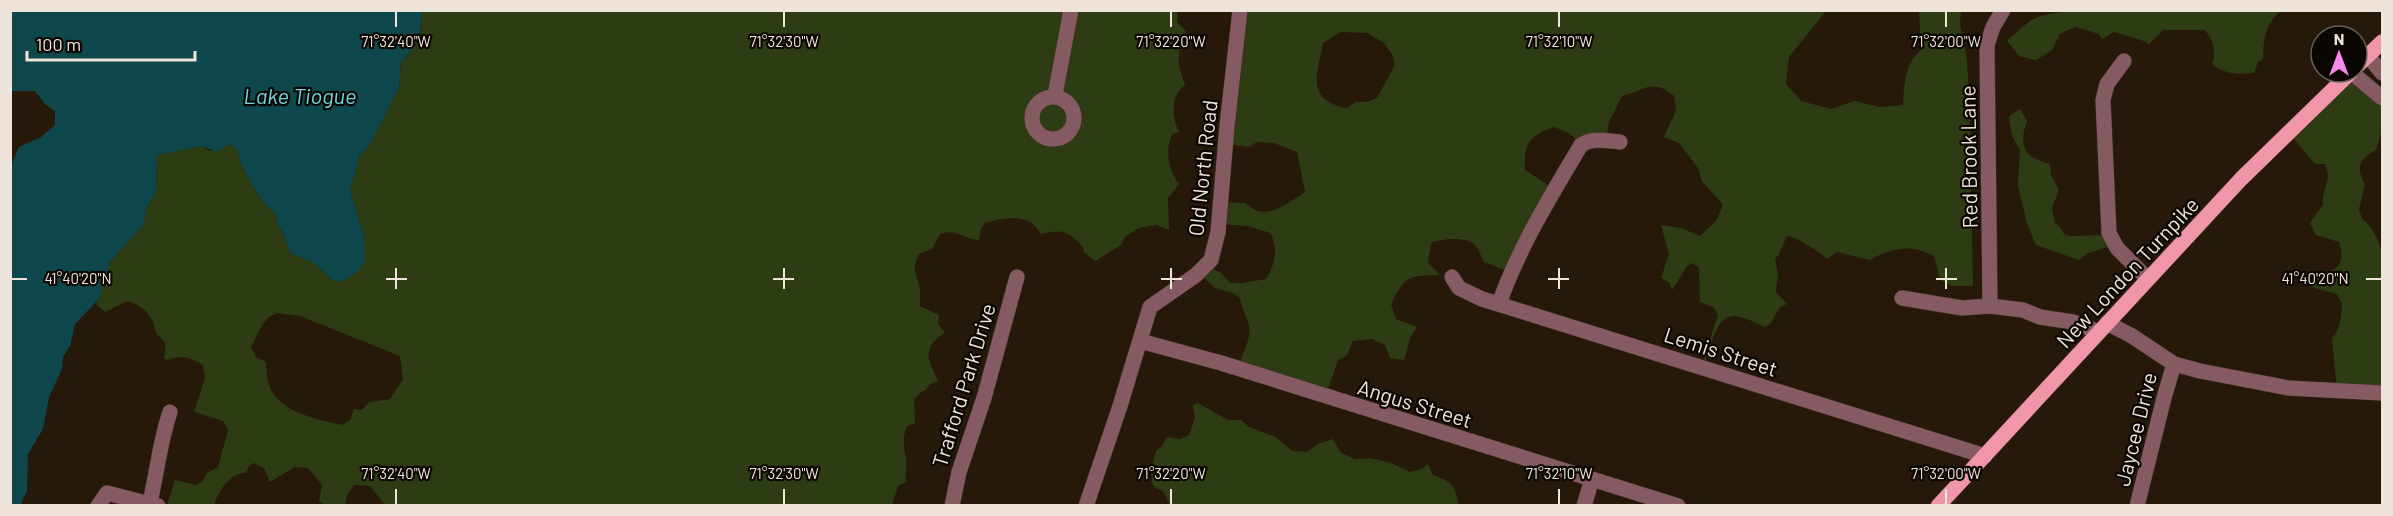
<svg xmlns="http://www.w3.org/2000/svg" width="2393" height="516" font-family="Barlow,sans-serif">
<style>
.green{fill:#2d3c13;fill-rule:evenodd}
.water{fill:#0e474c}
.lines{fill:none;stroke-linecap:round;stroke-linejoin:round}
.minor-casing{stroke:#433526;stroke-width:16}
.major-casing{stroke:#433526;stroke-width:16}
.minor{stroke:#855a62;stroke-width:15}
.major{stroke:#f196a8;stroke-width:15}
.ticks{fill:none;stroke:#efe4da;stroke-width:2}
.labels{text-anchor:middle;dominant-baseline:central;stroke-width:4.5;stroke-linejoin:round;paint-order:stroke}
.street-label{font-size:21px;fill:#efe4da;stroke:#0b0602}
.water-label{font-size:22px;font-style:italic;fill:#6bd7e1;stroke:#0b0602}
.ticks-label{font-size:15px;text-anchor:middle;fill:#efe4da;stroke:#0b0602;stroke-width:4.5;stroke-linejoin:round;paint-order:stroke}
</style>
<rect width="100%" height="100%" fill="#271909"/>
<path class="green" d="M1178 10 1177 22 1186 31C1177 54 1176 61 1185 85 1170 95 1172 118 1179 132L1172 134C1165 150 1168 170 1179 184L1168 198 1169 230 1156 225 1139 228 1125 237 1121 245 1095 261 1084 252 1083 247C1069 231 1061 229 1041 234 1029 212 1006 217 985 223L981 229 979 240C963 240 958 228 940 234L932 249 919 254C912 270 915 270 919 284 921 291 920 299 920 306L939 315 938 324 945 333C921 347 928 360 938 381L930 384 926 390 921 392 914 400 915 423 907 426C902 438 904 446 906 459 907 464 905 474 906 482L898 486 892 505 386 506 370 486 354 485 347 495 345 504 325 505 319 501 322 485 308 468 295 467 270 482 264 468 254 463 249 466 246 473C229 473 219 491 214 505H167L175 480 196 485 202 482 207 473 218 467 228 430 223 421 194 412 205 378 203 365C191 357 180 355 167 360L164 358C168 336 163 345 156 332 154 329 155 325 153 322 149 311 138 304 127 301L105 312 96 304 99 299 110 262 144 224 146 209 156 192 157 155 202 146 210 151 230 144 237 150 241 164 259 197 276 215 277 224 282 231 290 253 314 263 331 279 364 237 350 190 360 155 369 146 399 88 401 62C417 49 424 31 421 11ZM277 313 300 316 400 356 403 379 390 399 369 402 362 410 354 409 350 420 342 425C317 419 279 413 269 385 266 379 267 369 266 362L256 357 251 347C258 334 262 318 277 313Z
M1239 11H1826L1789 57 1786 84 1801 101 1831 109 1855 101 1879 107 1903 105C1904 85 1905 63 1921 50L1919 11H1962C1956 25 1966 44 1967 60 1972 135 1971 211 1973 286H1952L1940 280 1934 256C1912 244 1892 247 1870 260L1837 252 1827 259C1817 250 1800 239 1787 236L1778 256 1775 258 1778 275 1776 292 1787 304 1780 307 1770 324 1765 327C1756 323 1743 316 1733 316 1715 316 1710 351 1704 366L1702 365 1718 315 1713 307 1700 302 1699 268 1693 263 1687 266 1672 290 1669 282 1661 278 1669 254 1661 225 1681 228 1700 236 1716 221 1723 205 1702 181 1698 168 1679 143 1664 137 1676 111 1674 96C1651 77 1644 92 1622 96L1609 122 1605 146 1582 145 1569 133 1554 127C1530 135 1523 144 1525 170L1545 183 1552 191 1508 271 1484 262C1481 257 1479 249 1475 245 1465 236 1442 239 1431 243L1428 263 1440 275C1407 276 1406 275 1391 304L1396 319 1417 327 1410 338 1404 360 1390 358 1385 345 1372 339 1353 341 1347 355 1338 360 1326 395 1238 367C1242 355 1252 338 1249 325 1247 316 1241 308 1240 298L1233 293 1215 288 1198 272 1208 266 1221 273 1230 283H1242L1266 279C1275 265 1279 247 1270 233L1248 226 1219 224 1221 202 1246 203C1264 223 1287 204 1305 192L1297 152 1274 143 1257 142 1249 147 1227 144ZM1341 32 1367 33 1384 43 1392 54 1395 65 1377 98 1368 102H1356L1346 108C1304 99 1318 73 1323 43Z
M2073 11V10L2280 11C2264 28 2264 36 2263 59L2258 62 2254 73C2239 75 2224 74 2212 64 2217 51 2213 40 2205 30H2163L2148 45 2147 42 2114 32 2102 39 2099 34 2075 27 2060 34 2052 50 2036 60 2019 56 2007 41C2035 15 2036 15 2073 11Z
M2348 74 2382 97V130L2376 150C2360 159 2355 167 2365 184L2359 209 2362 219C2371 225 2381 243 2382 254V392L2337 391 2332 339 2338 329 2341 317 2342 304 2337 294 2311 287 2310 273C2332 274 2348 268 2339 242L2316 235 2310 223 2323 205C2321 187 2333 182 2325 164H2315L2289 133Z
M2020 109 2027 121C2018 147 2024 157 2050 164L2051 175 2059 190 2052 208 2055 223 2060 227 2064 234 2069 236 2109 235 2114 245 2088 253 2079 260 2036 245 2027 224 2018 186 2020 150 2012 136 2009 116Z
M1198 403 1228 420H1241L1249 427 1275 437 1293 451 1306 452 1320 443 1333 439 1341 453 1355 459 1371 458 1391 463 1410 472 1422 469 1428 464 1433 475C1453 482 1454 485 1459 505H1170L1163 491 1154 487C1149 475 1153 463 1156 451L1162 446 1167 437 1180 439 1189 435 1195 418 1193 405Z"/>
<path class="water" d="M11 10H421L422 14C421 34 417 48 401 62L399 88 369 146 360 155 350 190 364 237 365 262 356 273 341 282 331 279 314 263 290 253 282 231 277 224 276 215 259 197 241 164 237 150 230 144 217 152 202 146 157 155 156 192 146 209 144 224 110 262 99 299 75 324 70 346 63 357 62 369 49 397 43 429 28 454 27 491 20 506 10 505 11 165 19 147 41 137 55 125V111L45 104 35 91H11Z"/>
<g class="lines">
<g class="minor-casing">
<path id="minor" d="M2368 56 2382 73
M2124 61 2107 84 2103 100 2109 233 2117 248 2148 279
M2351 72 2382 98
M1055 95 1071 10
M1032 118a21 21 0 1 1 42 0a21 21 0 1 1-42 0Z
M1452 277 1459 288 1482 299 1985 456
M1902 298 1962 308 1990 306 2023 310 2040 317 2073 322 2099 332
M1499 304C1519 247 1550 197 1581 145 1593 137 1607 141 1620 142
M1990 306 1987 45 1993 27 2003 10
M2107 323 2132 336 2174 364 2200 371 2288 388 2382 393
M1140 341 1221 363 1678 506
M150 502C157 473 160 441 170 412
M98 506 107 493 158 506
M952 506 959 472 984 398 1017 277
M1086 506 1120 406 1150 307 1196 275 1211 260 1218 232 1227 126 1240 10
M1584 506 1592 479
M2137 506 2164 398 2174 364"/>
</g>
<g class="major-casing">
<path id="major" d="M2357 66 2382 42
M1938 506 2241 179 2351 72"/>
</g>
<use href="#minor" class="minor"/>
<use href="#major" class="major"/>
</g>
<path class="ticks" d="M396 12V27M784 12V27M1171 12V27M1559 12V27M1946 12V27M396 268V289M784 268V289M1171 268V289M1559 268V289M1946 268V289M12 279H27M386 279H407M773 279H794M1161 279H1182M1548 279H1569M1936 279H1957M2366 279H2381M396 489V504M784 489V504M1171 489V504M1559 489V504M1946 489V504"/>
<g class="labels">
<g class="street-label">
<text transform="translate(1968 157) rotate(-91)">Red Brook Lane</text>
<text transform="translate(1202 168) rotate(-84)">Old North Road</text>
<text transform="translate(2127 272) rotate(-47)">New London Turnpike</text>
<text transform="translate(1721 351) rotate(18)">Lemis Street</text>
<text transform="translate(963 385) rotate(-73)">Trafford Park Drive</text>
<text transform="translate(1415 403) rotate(17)">Angus Street</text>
<text transform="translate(2135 429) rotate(-76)">Jaycee Drive</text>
</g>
<g class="water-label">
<text x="300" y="95">Lake Tiogue</text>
</g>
</g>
<g class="ticks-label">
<text x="396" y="47">71°32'40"W</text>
<text x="784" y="47">71°32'30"W</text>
<text x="1171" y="47">71°32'20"W</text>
<text x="1559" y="47">71°32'10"W</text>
<text x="1946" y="47">71°32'00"W</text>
<text x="78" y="284">41°40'20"N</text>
<text x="2315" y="284">41°40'20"N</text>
<text x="396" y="479">71°32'40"W</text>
<text x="784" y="479">71°32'30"W</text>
<text x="1171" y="479">71°32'20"W</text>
<text x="1559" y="479">71°32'10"W</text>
<text x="1946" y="479">71°32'00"W</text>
</g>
<rect width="2393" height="516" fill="none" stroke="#efe4da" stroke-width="24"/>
<g transform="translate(2339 54)"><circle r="28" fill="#0b0602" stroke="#665f58" stroke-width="1.5"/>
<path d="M0-4.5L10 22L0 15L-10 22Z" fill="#f788ec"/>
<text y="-9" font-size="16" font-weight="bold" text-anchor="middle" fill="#efe4da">N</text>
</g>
<path d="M27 51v9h168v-9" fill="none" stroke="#efe4da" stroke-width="3"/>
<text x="36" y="51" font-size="18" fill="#efe4da" stroke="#0b0602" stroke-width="4.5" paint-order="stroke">100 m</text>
</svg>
